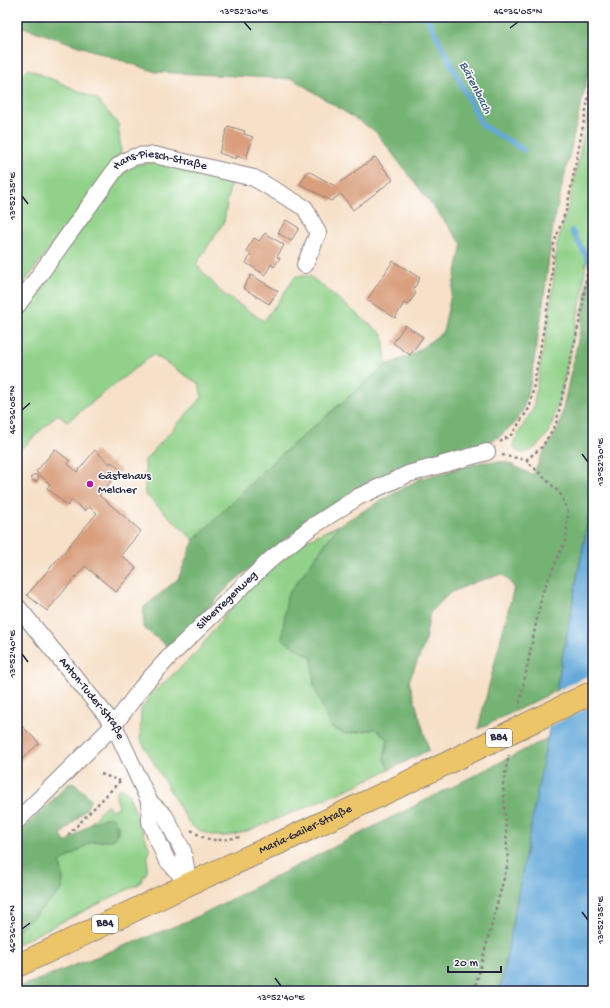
<svg xmlns="http://www.w3.org/2000/svg" width="610" height="1008" font-family="'Gochi Hand',sans-serif">
<style>
.green{fill:#91d189;stroke:#5a7a62}
.forest{fill:#74b375;stroke:#4b6a58}
.water{fill:#64a8d9;stroke:#43658a}
.pier{fill:#f6e0c7}
.lines{fill:none;stroke-linecap:round;stroke-linejoin:round}
.stream{stroke:#64a8d9;stroke-width:5.5}
.building{fill:#d99f7d}
.street-casing{stroke:#8c8181;stroke-width:18}
.primary-casing{stroke:#8c8181;stroke-width:24}
.path{stroke:#8c8181;stroke-width:2.5;stroke-dasharray:3 3;stroke-linecap:butt}
.street{stroke:#fff;stroke-width:16}
.primary{stroke:#edc569;stroke-width:22}
.primary-bridge-casing{stroke:#8c8181;stroke-width:24;stroke-linecap:butt}
.primary-bridge{stroke:#edc569;stroke-width:22}
.ticks{fill:none;stroke:#22223b;stroke-width:1.5}
.poi-dot{fill:#b5179e;stroke:#fff;stroke-width:1.5}
.labels{text-anchor:middle;dominant-baseline:central;stroke-width:3;stroke-linejoin:round;paint-order:stroke}
.shield{fill:#fff;stroke:#646476;stroke-width:1}
.shield-label{font-size:11px;font-weight:bold;fill:#22223b}
.street-label{font-size:12px;fill:#22223b;stroke:#fff}
.poi-label{font-size:12px;fill:#22223b;stroke:#fff;text-anchor:start}
.water-label{font-size:13px;font-style:italic;fill:#405e82;stroke:#fff}
.neatline{fill:none;stroke:#22223b;stroke-width:1.5}
.ticks-label{font-size:10px;text-anchor:middle;fill:#22223b}
</style>
<rect width="100%" height="100%" fill="#fff"/>
<filter id="ink" filterUnits="userSpaceOnUse"><feTurbulence type="fractalNoise" baseFrequency=".025" numOctaves="2"/><feDisplacementMap in="SourceGraphic" scale="8" xChannelSelector="R" yChannelSelector="G"/><feConvolveMatrix kernelMatrix="1 2 1 2 8 2 1 2 1" color-interpolation-filters="sRGB"/></filter>
<filter id="wash" filterUnits="userSpaceOnUse"><feTurbulence type="fractalNoise" baseFrequency=".012" numOctaves="4" result="noise"/><feDisplacementMap in="SourceGraphic" scale="16" xChannelSelector="R" yChannelSelector="G"/><feGaussianBlur stdDeviation="0.9" result="paint"/><feColorMatrix in="noise" values="0 0 0 0 0 0 0 0 0 0 0 0 0 0 0 0 0 1.4 0 .05"/><feComposite in="paint" operator="in"/></filter>
<g filter="url(#wash)">
<rect width="100%" height="100%" fill="#f6e0c7"/>
<path class="green" d="M29 69 97 99 118 124 121 153 17 292V78Z
M593 89V208L589 232 583 290 559 404C553 412 555 418 551 427 546 439 523 466 513 445L515 439 533 409 552 296 557 244 569 205Z
M155 162 231 179 224 222 196 264 222 293 264 321 296 276H310L383 335 386 365 269 465 194 540 145 494V460L202 397 199 384 153 354 67 422 58 414 17 453V314L120 175 136 165Z
M339 525 287 596 312 658 314 686 346 734 376 729 388 740 384 758 389 770C353 787 317 803 279 818 264 825 234 838 218 836 207 835 199 830 190 825L140 739 141 710 151 695 197 652 224 616 259 579 305 541Z
M120 789H124L129 795 150 850 148 855 147 872 139 884 17 944V931L62 890 63 878 60 863 91 842 104 841 118 833V825L113 818H105L90 824 105 806H108L111 810 119 807 116 797 117 790Z"/>
<path class="forest" d="M17 17H593V47L585 88 553 225 542 312 530 385 522 412 513 425 499 437 476 448 368 483 299 528 232 583 169 648 143 627 144 607 178 579 194 540 269 465 386 365 412 355 443 332 462 244 375 131 293 79 156 72 17 25Z
M593 247V494L556 691 478 729 514 587 503 574 475 582 450 593 430 613 424 645 409 681 429 750 389 770 384 758 388 740 376 729 346 734 330 727 314 686 312 658 282 639 287 596 339 525 419 479 483 462H506L533 475 541 457 559 427 581 326Z
M548 738 500 991H17V988L190 920Z
M75 783 91 799 86 809 61 835 65 842H68C83 829 93 819 113 817 119 826 119 831 113 840L91 842 60 863 63 878 62 890 17 931V836L68 784Z"/>
<path class="water" d="M593 494V991H500Z"/>
<path class="pier" d="M593 673V705L547 728 554 692Z"/>
<g class="lines">
<path class="stream" d="M427 17 482 125 524 150
M572 231 593 268"/>
</g>
<g id="blocks">
<path class="building" d="M228 126 245 131 244 134 253 137 246 159 237 156 236 159 219 153Z
M375 157 393 180 353 210 341 194 331 201 300 184 308 171 335 186Z
M286 220 299 228 291 241 278 233Z
M265 233 284 245 277 257 280 258 274 267 271 264 265 275 246 263 251 254 246 251 254 238 259 241Z
M393 261 420 278 413 290 416 293 408 305 404 303 395 318 367 300Z
M251 275 278 291 269 304 243 288Z
M405 325 423 337 410 355 393 343Z
M55 449 70 461 68 464 77 472 95 450 110 464 111 462 121 470 99 495 141 531 121 555 136 568 116 592 85 566 47 611 27 595 97 513 89 507 85 511 72 500 68 506 47 488 50 484 36 472Z
M31.5 478a3.5 3.5 0 1 1 7 0a3.5 3.5 0 1 1-7 0Z
M17 721 39 743 17 764Z"/>
</g>
</g>
<g filter="url(#ink)">
<use href="#blocks" fill-opacity="0" stroke="#8c8181" stroke-width="1"/>
<g class="lines">
<g class="street-casing">
<g id="street">
<path id="s1" d="M17 306 118 166C131 156 138 155 154 155L254 178 305 208 318 233 305 265"/>
<path id="s2" d="M17 606 114 725 149 801 165 816 183 851 189 884"/>
<path d="M149 801 150 822 166 859 189 884"/>
<path id="s3" d="M17 821 114 725 142 687 170 656 271 559 310 528 358 497 408 474 487 452"/>
</g>
</g>
<g class="primary-casing">
<g id="primary">
<path id="s4" d="M17 966 189 884 290 838 404 784"/>
</g>
</g>
<path class="path" d="M500 442 512 434 530 407 551 287 554 243 567 208 593 74
M502 455 526 460 560 493 568 512 566 539 542 594 519 707
M526 460 542 447 556 424 582 310 593 228
M101 774 120 781
M191 830C211 844 218 840 241 837
M68 835 122 779
M474 991 508 863 503 785 509 755"/>
<use href="#street" class="street"/>
<use href="#primary" class="primary"/>
<g class="primary-bridge-casing">
<path id="primary-bridge" d="M404 784 593 692"/>
</g>
<use href="#primary-bridge" class="primary-bridge"/>
</g>
</g>
<path class="ticks" d="M244 22 251 30M510 28 518 22M22 196 28 204M22 410 30 403M582 454 588 462M22 654 28 662M582 912 588 920M22 929 30 923M275 978 281 986"/>
<circle class="poi-dot" cx="90" cy="484" r="4"/>
<g class="labels">
<g class="shield">
<rect x="486" y="729" width="26" height="18" rx="3"/>
<rect x="92" y="915" width="26" height="18" rx="3"/>
</g>
<g class="shield-label">
<text x="499" y="738">B84</text>
<text x="105" y="924">B84</text>
</g>
<g class="street-label">
<text stroke="none"><textPath href="#s1" startOffset="217">Hans-Piesch-Straße</textPath></text>
<text stroke="none"><textPath href="#s3" startOffset="305">Silberregenweg</textPath></text>
<text stroke="none"><textPath href="#s2" startOffset="119">Anton-Tuder-Straße</textPath></text>
<text stroke="none"><textPath href="#s4" startOffset="319">Maria-Gailer-Straße</textPath></text>
</g>
<g class="poi-label">
<text x="98" y="477">Gästehaus<tspan x="98" dy="14">Melcher</tspan></text>
</g>
<g class="water-label">
<text transform="translate(475 88) rotate(63)">Bärenbach</text>
</g>
</g>
<rect width="610" height="1008" fill="none" stroke="#fff" stroke-width="44"/>
<path d="M448 966v6h53v-6" fill="none" stroke="#22223b" stroke-width="2"/>
<text x="454" y="966" font-size="12" fill="#22223b" stroke="#ffffff" stroke-width="3" paint-order="stroke">20 m</text>
<rect x="22" y="22" width="566" height="964" class="neatline"/>
<g class="ticks-label">
<text x="244" y="14">13°52'30"E</text>
<text x="518" y="14">46°36'05"N</text>
<text transform="translate(11 196) rotate(-90)" y="4">13°52'35"E</text>
<text transform="translate(11 410) rotate(-90)" y="4">46°36'05"N</text>
<text transform="translate(599 462) rotate(-90)" y="4">13°52'30"E</text>
<text transform="translate(11 654) rotate(-90)" y="4">13°52'40"E</text>
<text transform="translate(599 920) rotate(-90)" y="4">13°52'35"E</text>
<text transform="translate(11 929) rotate(-90)" y="4">46°36'10"N</text>
<text x="281" y="1000">13°52'40"E</text>
</g>
</svg>
